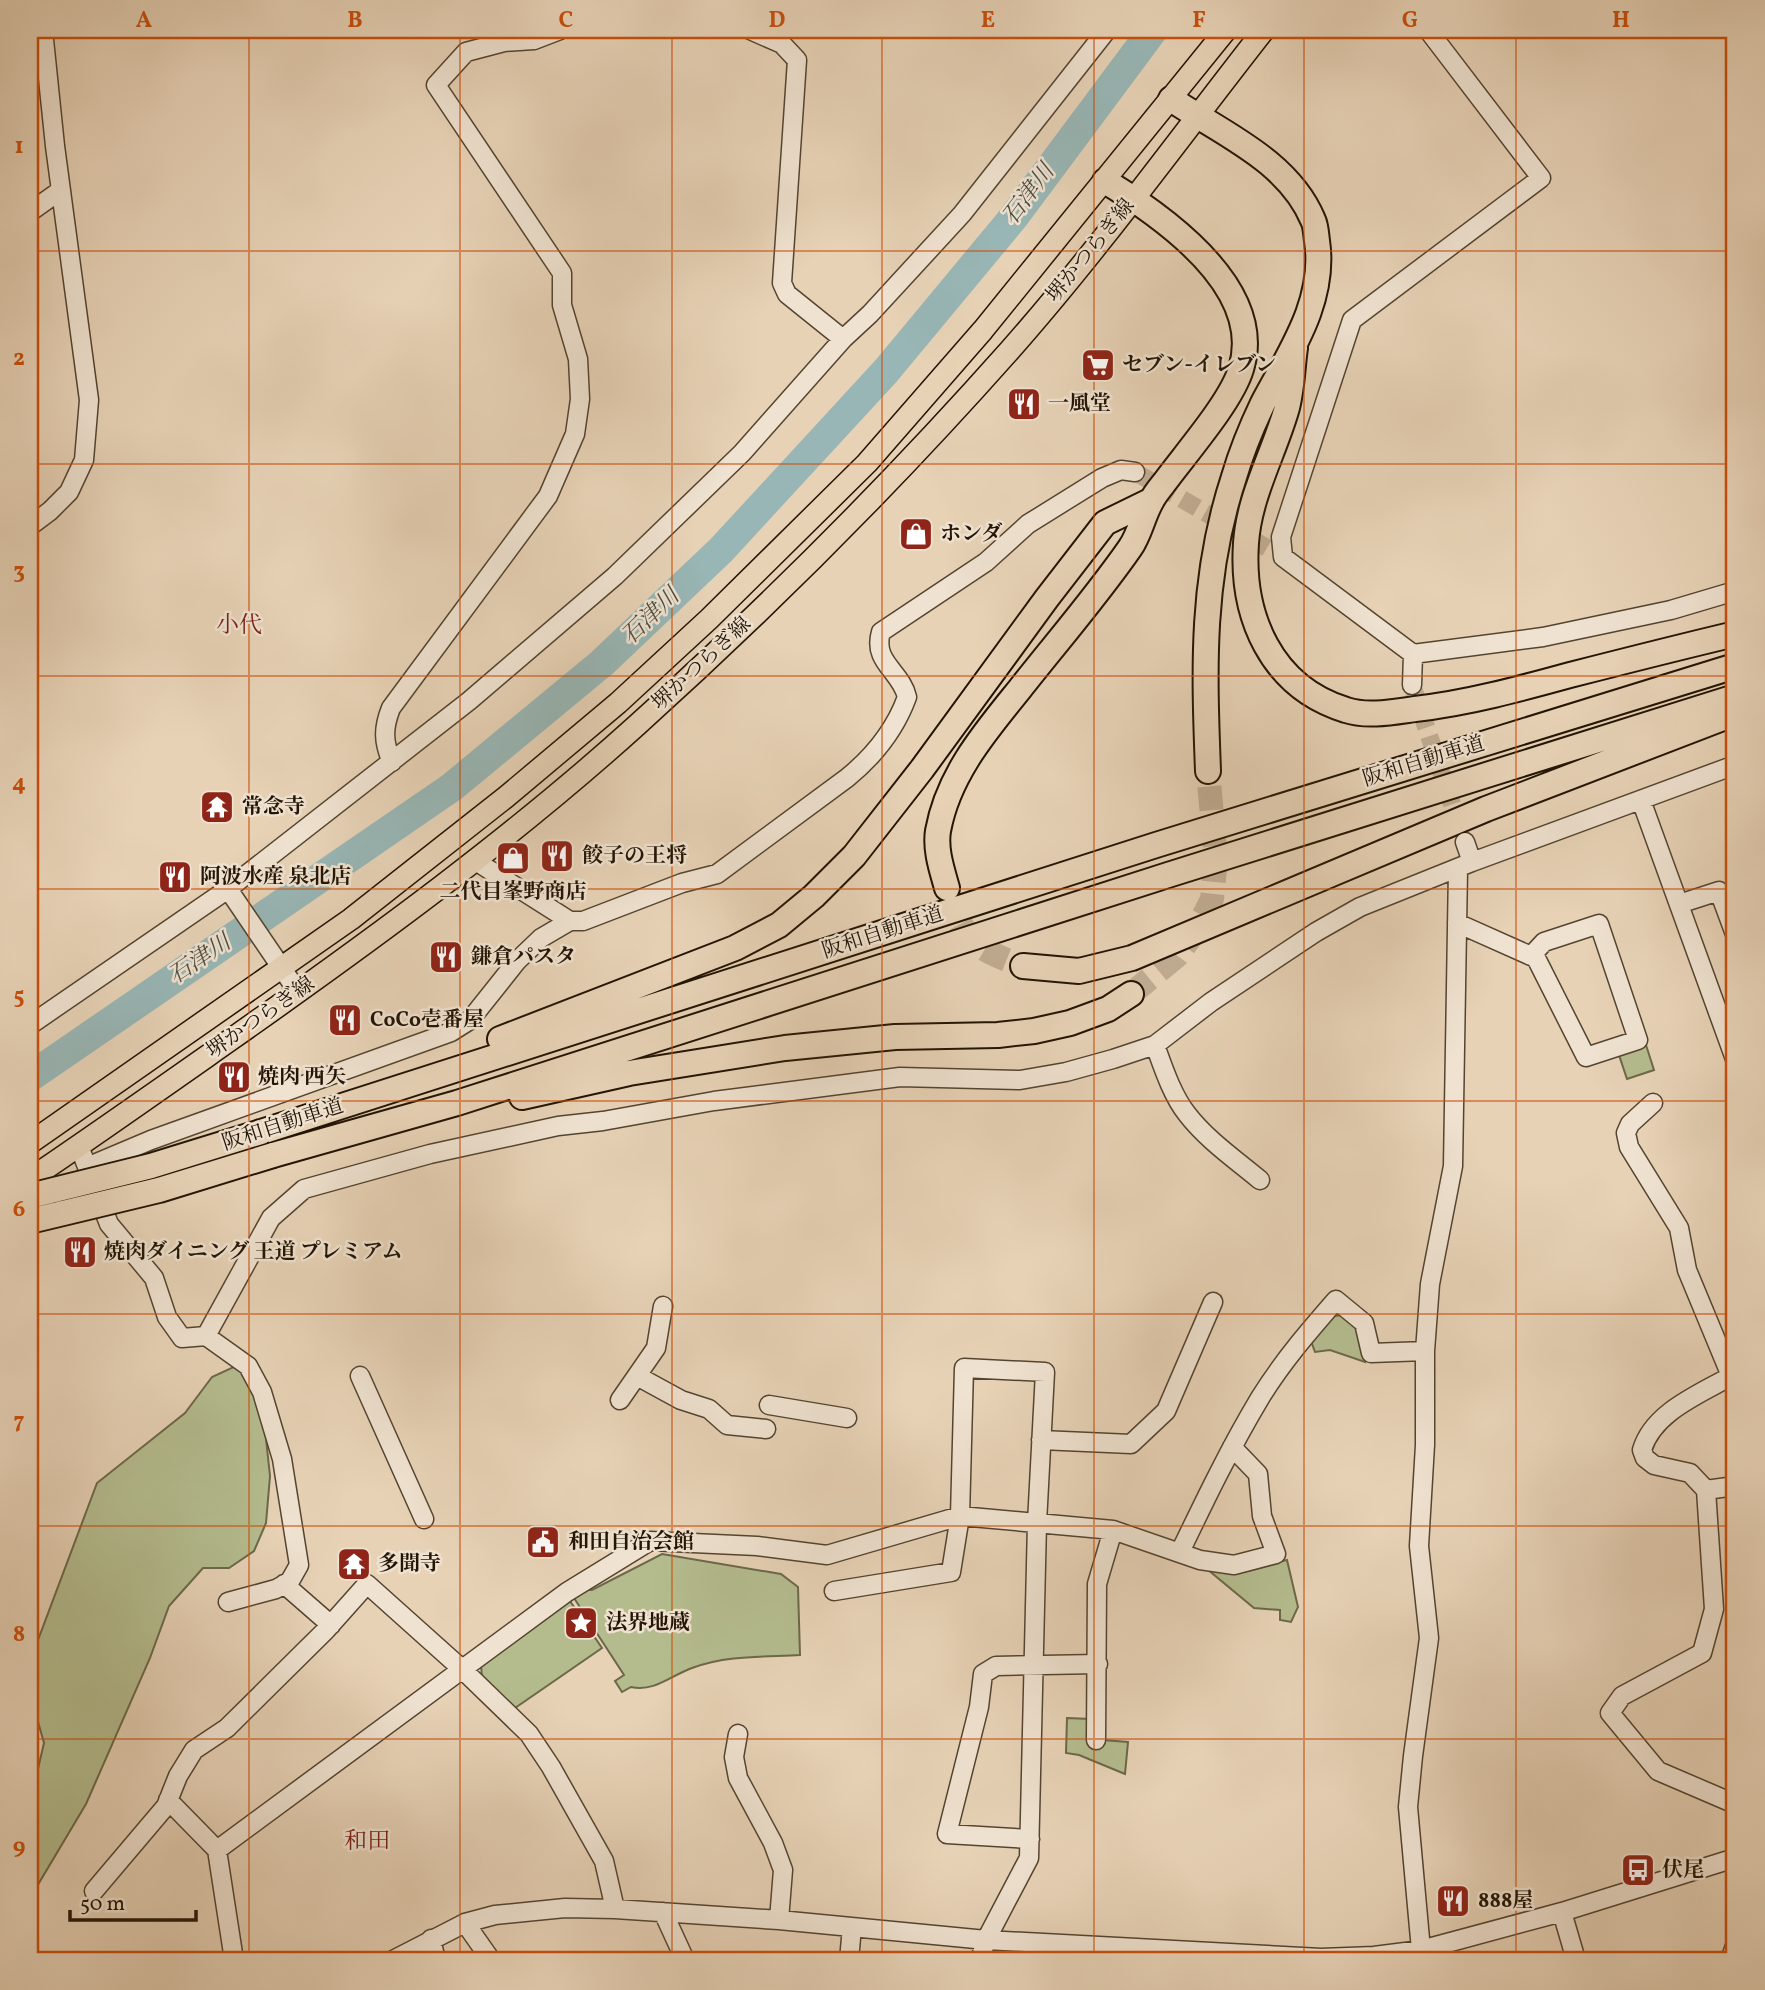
<svg xmlns="http://www.w3.org/2000/svg" width="1765" height="1990" font-family="Vollkorn,'Noto Serif JP',serif">
<style>
.green{fill:#b4bc8e;stroke:#6c6849;stroke-width:2}
.lines{fill:none;stroke-linecap:round;stroke-linejoin:round}
.river{stroke:#98b6b5;stroke-width:30}
.minor-tunnel{stroke:#c0ac92;stroke-width:18;stroke-dasharray:18 9;stroke-linecap:butt}
.highway-tunnel{stroke:#c0ac92;stroke-width:24;stroke-dasharray:24 12;stroke-linecap:butt}
.minor-casing{stroke:#544430;stroke-width:21}
.major-casing{stroke:#231404;stroke-width:24}
.highway-casing{stroke:#231404;stroke-width:28}
.minor{stroke:#efe2d0;stroke-width:18}
.major{stroke:#e7d2b6;stroke-width:21}
.highway{stroke:#e7d2b6;stroke-width:24}
.highway-bridge-casing{stroke:#231404;stroke-width:28;stroke-linecap:butt}
.highway-bridge{stroke:#e7d2b6;stroke-width:24}
.grid{fill:none;stroke:#ca4f0b;stroke-width:2;stroke-opacity:0.55}
.labels{text-anchor:middle;dominant-baseline:central;stroke-width:5;stroke-linejoin:round;paint-order:stroke}
.street-label{font-size:21px;fill:#231404;stroke:#efe2d0}
.poi-label{font-size:21px;font-weight:bold;fill:#231404;stroke:#efe2d0;text-anchor:start}
.water-label{font-size:23px;font-style:italic;fill:#4c4d42;stroke:#efe2d0}
.neighbourhood-label{font-size:23px;fill:#7a1f14;stroke:#efe2d0}
.neatline{fill:none;stroke:#ca4f0b;stroke-width:2.5}
.grid-label{font-size:23px;text-anchor:middle;font-weight:bold;fill:#ca4f0b}
</style>
<rect width="100%" height="100%" fill="#e7d2b6"/>
<filter id="stains"><feTurbulence type="fractalNoise" baseFrequency=".00286" numOctaves="4"/><feColorMatrix values="0 0 0 0 .2 0 0 0 0 .09 0 0 0 0 .02 0 0 0 .5 -.17"/></filter>
<radialGradient id="worn" r=".72"><stop offset=".6" stop-color="#630" stop-opacity="0"/><stop offset="1" stop-color="#630" stop-opacity=".3"/></radialGradient>
<path class="green" d="M1646 1045 1654 1070 1627 1079 1619 1055Z
M1343 1315 1356 1326 1365 1362 1330 1350 1315 1352 1311 1341 1334 1316Z
M240 1364 263 1411 270 1476 266 1523 254 1551 229 1568H203L169 1606 150 1658 86 1804 30 1898V1803L44 1743 33 1704 32 1656 97 1483 185 1413 212 1377Z
M662 1554 781 1574 798 1587 800 1655C764 1657 726 1655 692 1668 670 1676 655 1692 631 1687L622 1692 615 1681 624 1675 574 1598 585 1590H592Z
M1287 1560 1298 1607 1291 1622 1280 1620V1610L1254 1608 1207 1569 1232 1573Z
M570 1601 602 1648 515 1708 482 1677 481 1665Z
M1067 1718 1091 1719 1090 1739 1128 1742 1125 1774 1079 1755 1066 1753Z"/>
<g class="lines">
<path class="river" d="M30 1077 452 787 602 663 721 550 886 371 1013 218 1153 30"/>
<path class="minor-tunnel" d="M1135 472 1267 548
M1412 685 1461 831"/>
<path class="highway-tunnel" d="M948 890C964 941 973 948 1023 966
M1131 994 1177 956 1197 929 1212 899 1216 860 1208 771"/>
<g class="minor-casing">
<path id="minor" d="M750 30 782 44 797 60 782 283 787 294 843 339
M1428 30 1541 178 1352 320 1281 537 1283 557 1413 654 1543 637 1671 610 1735 591
M30 212 61 190
M30 526 50 511 69 492 84 460 89 400 55 146 43 30
M1412 685 1413 654
M392 762C383 742 383 728 391 708L548 496 575 434 580 399 578 359 562 305V273L436 85 466 52 504 42 534 40 560 30
M1641 800 1735 1059
M1465 842 1472 862
M474 860 570 921H583L682 883 717 874 847 778C874 756 895 730 907 697 901 671 872 662 881 632L986 562 1028 524 1102 478 1121 470 1135 472
M228 889 298 992
M1679 904 1719 891 1735 934
M1457 923 1531 956 1536 958 1586 1057 1638 1040 1599 924 1544 942 1531 956
M30 1025 228 889 469 701 615 576 742 453 843 339 870 314 962 214 1107 30
M1155 1045C1163 1067 1172 1095 1187 1114 1207 1140 1236 1160 1260 1180
M1653 1103 1630 1124 1626 1133 1629 1147 1679 1228 1687 1270 1731 1376C1700 1394 1653 1412 1642 1450L1645 1458 1654 1465 1690 1473 1706 1490 1714 1609 1702 1653 1622 1696 1610 1713 1658 1771 1735 1804
M79 1146 109 1224 154 1278 167 1317 182 1338 206 1336 271 1218 304 1189 430 1154 558 1126 603 1121 714 1101 900 1077 1020 1080 1066 1072 1113 1059 1155 1045 1211 1002 1316 932 1360 907 1472 862 1735 765
M87 1167 151 1140 451 1032 470 1020 517 961 541 938 570 921
M206 1336 248 1366 262 1392 282 1459 299 1565 290 1581 276 1589 228 1602
M360 1376 424 1519
M637 1376 681 1400 709 1409 727 1425 766 1429
M620 1400 656 1348 663 1306
M769 1405 847 1418
M1041 1440 1131 1444 1166 1411 1213 1302
M1706 1490 1735 1486
M1180 1552C1205 1500 1230 1448 1260 1398 1282 1362 1309 1331 1336 1300L1364 1323 1371 1353 1425 1351
M284 1584 331 1625
M834 1591 951 1572 960 1516 964 1368 1045 1372 1037 1523 1029 1858 986 1940 980 1960
M738 1734 734 1757 738 1778 773 1843 783 1870 779 1920
M1096 1740 1097 1584 1113 1530
M168 1800 217 1850 234 1960
M1030 1839 947 1834 979 1707 983 1674 996 1666 1098 1664
M217 1850 567 1592 650 1541 757 1546 827 1555 960 1516 1113 1530 1200 1560 1234 1565 1276 1554 1262 1516 1258 1474 1232 1447
M94 1891 166 1806 178 1776 194 1750 227 1728 326 1630 367 1584 463 1670 529 1734 551 1767 604 1861 615 1909
M663 1912 685 1960
M1562 1912 1576 1960
M465 1923 491 1960
M431 1939 436 1960
M1421 1950 1408 1807 1413 1756 1429 1638 1419 1546 1425 1445V1351L1430 1284 1453 1166 1458 869
M393 1960 465 1923 495 1915 565 1908 615 1909 779 1920 986 1940 1321 1958 1374 1956 1421 1950 1562 1912 1735 1858
M849 1960 852 1927
M1730 1960 1735 1946"/>
</g>
<g class="major-casing">
<path id="major" d="M30 1143 351 919 506 797 618 703 709 619 867 463 983 330 1226 30
M30 1179C98 1133 166 1085 233 1038 372 940 511 839 637 725 768 607 893 482 1010 350 1100 248 1180 137 1264 30"/>
</g>
<g class="highway-casing">
<path id="highway" d="M1171 99C1221 133 1288 160 1313 220 1316 226 1316 234 1317 241 1326 301 1290 352 1263 403 1252 426 1241 453 1234 477 1201 577 1204 667 1208 771
M1295 348C1292 368 1292 392 1286 411 1273 455 1249 497 1246 543 1241 616 1271 687 1346 710 1367 717 1393 712 1415 709 1468 703 1519 689 1570 675 1625 661 1680 647 1735 634
M947 888C942 870 935 850 938 831 948 775 985 732 1019 690 1056 643 1096 597 1130 548 1140 534 1143 515 1152 500 1155 494 1160 488 1164 483 1186 453 1231 402 1241 369 1266 288 1164 217 1105 181
M1023 966 1079 971 1132 958 1486 809 1728 716
M500 1039 735 948 779 925 814 896 854 856 922 769 1047 598 1105 523 1152 500
M522 1097 629 1073 785 1048 895 1037 998 1035 1034 1031 1070 1023 1108 1009 1131 994
M261 1132 1156 845 1735 666
M273 1155 457 1103 1168 875 1735 697"/>
</g>
<use href="#minor" class="minor"/>
<use href="#major" class="major"/>
<use href="#highway" class="highway"/>
<g class="highway-bridge-casing">
<path id="highway-bridge" d="M30 1196 151 1166 261 1132
M30 1221 159 1190 273 1155"/>
</g>
<use href="#highway-bridge" class="highway-bridge"/>
</g>
<path class="grid" d="M249 30V1960M460 30V1960M672 30V1960M882 30V1960M1094 30V1960M1304 30V1960M1516 30V1960M30 251H1735M30 464H1735M30 676H1735M30 889H1735M30 1101H1735M30 1314H1735M30 1526H1735M30 1739H1735"/>
<defs>
<g id="supermarket-square" transform="scale(1.75)"><rect x="-9" y="-9" width="18" height="18" rx="4" fill="#8f2418" stroke="#efe2d0"/><path d="M-6-5.5h2.5l.6 2H6L4.5 2H-2.5L-4.4-4H-6ZM-1.5 3.2a1.3 1.3 0 1 0 .1 0ZM3 3.2a1.3 1.3 0 1 0 .1 0Z" fill="#fff"/></g>
<g id="restaurant-square" transform="scale(1.75)"><rect x="-9" y="-9" width="18" height="18" rx="4" fill="#8f2418" stroke="#efe2d0"/><path d="M-5-6h1v4h1v-4h1v4h1v-4h1v5L-1.5 .5V6h-2V.5L-5-1ZM5-6V6H3V1.5H1.5Q1.5-4 5-6Z" fill="#fff"/></g>
<g id="shop-square" transform="scale(1.75)"><rect x="-9" y="-9" width="18" height="18" rx="4" fill="#8f2418" stroke="#efe2d0"/><path d="M-5-2.5h2.3a2.7 3.5 0 0 1 5.4 0H5L5.5 6h-11ZM-1.5-2.5h3a1.5 2.3 0 0 0-3 0Z" fill="#fff"/></g>
<g id="temple-square" transform="scale(1.75)"><rect x="-9" y="-9" width="18" height="18" rx="4" fill="#8f2418" stroke="#efe2d0"/><path d="M0-6L5-2H3V0L6.5 2.5H4V6H1.5V3h-3V6H-4V2.5H-6.5L-3 0V-2H-5Z" fill="#fff"/></g>
<g id="civic-square" transform="scale(1.75)"><rect x="-9" y="-9" width="18" height="18" rx="4" fill="#8f2418" stroke="#efe2d0"/><path d="M-.6-6.5H3V-4.5H.6V-3L4-1V1h2V6H-6V1h2V-1L-.6-3ZM-1.2 2.5V6h2.4V2.5Z" fill="#fff"/></g>
<g id="sight-square" transform="scale(1.75)"><rect x="-9" y="-9" width="18" height="18" rx="4" fill="#8f2418" stroke="#efe2d0"/><path d="M0-6L1.8-2.2L6-1.7L2.9 1.2L3.7 5.4L0 3.3L-3.7 5.4L-2.9 1.2L-6-1.7L-1.8-2.2Z" fill="#fff"/></g>
<g id="bus-square" transform="scale(1.75)"><rect x="-9" y="-9" width="18" height="18" rx="4" fill="#8f2418" stroke="#efe2d0"/><path d="M-5-6H5V4H4V6H2V4H-2V6H-4V4H-5ZM-3.5-4V0h7V-4ZM-3.5 1.2v1.5H-2V1.2ZM2 1.2v1.5H3.5V1.2Z" fill="#fff"/></g>
</defs>
<g fill-rule="evenodd">
<use href="#supermarket-square" x="1098" y="365"/>
<use href="#restaurant-square" x="1024" y="404"/>
<use href="#shop-square" x="916" y="534"/>
<use href="#temple-square" x="217" y="807"/>
<use href="#restaurant-square" x="557" y="856"/>
<use href="#shop-square" x="513" y="858"/>
<use href="#restaurant-square" x="175" y="877"/>
<use href="#restaurant-square" x="446" y="957"/>
<use href="#restaurant-square" x="345" y="1020"/>
<use href="#restaurant-square" x="234" y="1077"/>
<use href="#restaurant-square" x="80" y="1252"/>
<use href="#civic-square" x="543" y="1542"/>
<use href="#temple-square" x="354" y="1564"/>
<use href="#sight-square" x="581" y="1623"/>
<use href="#bus-square" x="1638" y="1870"/>
<use href="#restaurant-square" x="1453" y="1901"/>
</g>
<g class="labels">
<g class="street-label">
<text transform="translate(1091 251) rotate(-51)">堺かつらぎ線</text>
<text transform="translate(702 664) rotate(-43)">堺かつらぎ線</text>
<text transform="translate(1424 762) rotate(-17)">阪和自動車道</text>
<text transform="translate(883 933) rotate(-18)">阪和自動車道</text>
<text transform="translate(261 1018) rotate(-35)">堺かつらぎ線</text>
<text transform="translate(283 1125) rotate(-18)">阪和自動車道</text>
</g>
<g class="poi-label">
<text x="1122" y="365">セブン-イレブン</text>
<text x="1048" y="404">一風堂</text>
<text x="940" y="534">ホンダ</text>
<text x="242" y="807">常念寺</text>
<text x="582" y="856">餃子の王将</text>
<text x="200" y="877">阿波水産 泉北店</text>
<text x="513" y="892" text-anchor="middle">二代目峯野商店</text>
<text x="471" y="957">鎌倉パスタ</text>
<text x="370" y="1020">CoCo壱番屋</text>
<text x="258" y="1077">焼肉 西矢</text>
<text x="104" y="1252">焼肉ダイニング 王道 プレミアム</text>
<text x="568" y="1542">和田自治会館</text>
<text x="378" y="1564">多聞寺</text>
<text x="606" y="1623">法界地蔵</text>
<text x="1662" y="1870">伏尾</text>
<text x="1478" y="1901">888屋</text>
</g>
<g class="water-label">
<text transform="translate(1029 195) rotate(-53)">石津川</text>
<text transform="translate(651 617) rotate(-44)">石津川</text>
<text transform="translate(200 960) rotate(-34)">石津川</text>
</g>
<g class="neighbourhood-label">
<text x="239" y="626">小代</text>
<text x="367" y="1842">和田</text>
</g>
</g>
<rect width="1765" height="1990" fill="none" stroke="#e7d2b6" stroke-width="77"/>
<path d="M70 1910v10h126v-10" fill="none" stroke="#231404" stroke-width="3.5"/>
<text x="80" y="1910" font-size="21" fill="#231404" stroke="#efe2d0" stroke-width="5" paint-order="stroke">50 m</text>
<rect x="38" y="38" width="1688" height="1914" class="neatline"/>
<g class="grid-label">
<text x="144" y="27">A</text>
<text x="355" y="27">B</text>
<text x="566" y="27">C</text>
<text x="777" y="27">D</text>
<text x="988" y="27">E</text>
<text x="1199" y="27">F</text>
<text x="1410" y="27">G</text>
<text x="1621" y="27">H</text>
<text x="19" y="153">1</text>
<text x="19" y="365">2</text>
<text x="19" y="578">3</text>
<text x="19" y="790">4</text>
<text x="19" y="1003">5</text>
<text x="19" y="1216">6</text>
<text x="19" y="1428">7</text>
<text x="19" y="1641">8</text>
<text x="19" y="1853">9</text>
</g>
<rect width="100%" height="100%" filter="url(#stains)"/>
<rect width="100%" height="100%" fill="url(#worn)"/>
</svg>
